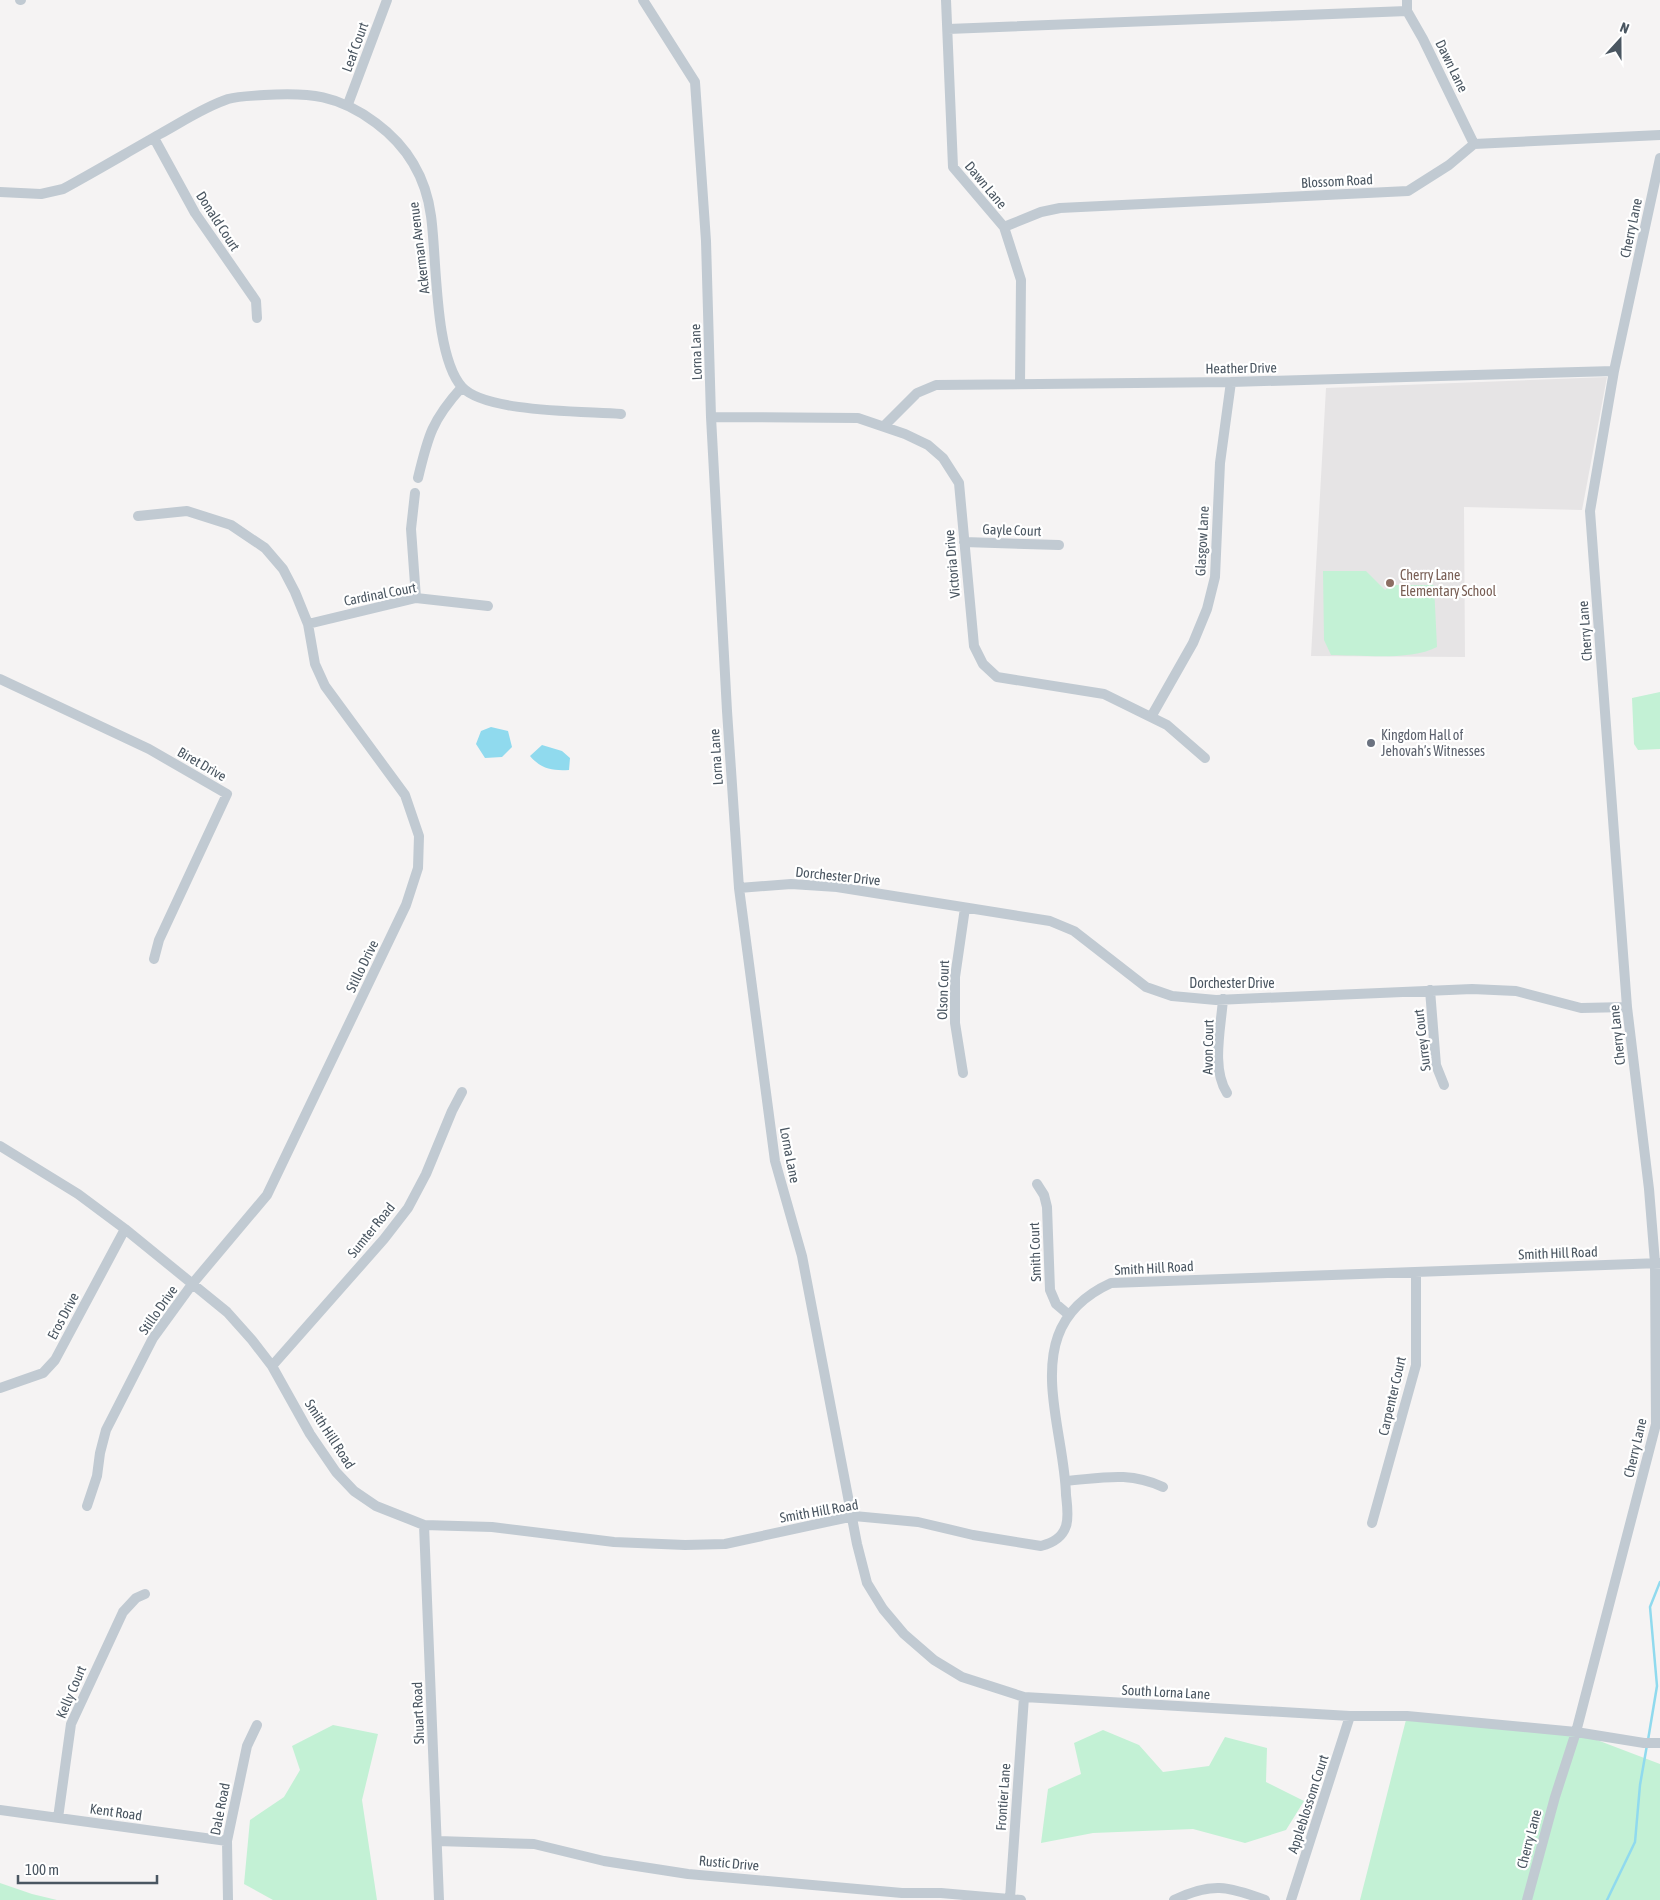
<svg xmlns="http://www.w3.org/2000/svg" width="1660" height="1900" font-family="'Asap Condensed',sans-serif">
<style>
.education{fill:#e6e4e5}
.green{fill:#c3f1d5}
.water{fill:#90daee}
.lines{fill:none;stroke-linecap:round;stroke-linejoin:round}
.stream{stroke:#90daee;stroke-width:2.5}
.minor{stroke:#c1cad2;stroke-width:10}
.education-dot{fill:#8d6e63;stroke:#fff;stroke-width:2}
.worship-dot{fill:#6b7280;stroke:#fff;stroke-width:2}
.labels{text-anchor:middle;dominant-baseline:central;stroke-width:4.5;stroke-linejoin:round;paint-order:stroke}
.street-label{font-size:14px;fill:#4a5661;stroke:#fff}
.education-label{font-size:14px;fill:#785e54;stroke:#fff;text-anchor:start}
.worship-label{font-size:14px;fill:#5b616d;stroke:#fff;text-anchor:start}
</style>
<rect width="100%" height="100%" fill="#f5f3f3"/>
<path class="education" d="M1607 377 1582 510 1464 507 1465 657 1311 656 1326 388Z"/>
<path class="green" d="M1323 571H1366L1385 590 1392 585H1434L1437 647C1410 661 1362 655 1331 655L1324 640Z
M1660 692V749L1638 750 1634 744 1632 698Z
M1407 1716 1576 1732 1660 1764V1900H1360Z
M333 1725 378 1734 362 1800 377 1900H273L244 1884 250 1820 284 1797 300 1770 292 1746Z
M1103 1730 1139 1745 1163 1772 1209 1766 1225 1737 1267 1748 1266 1782 1304 1801 1286 1830 1245 1843 1193 1829 1093 1833 1041 1843 1048 1789 1081 1774 1074 1743Z
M0 1883 32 1894 57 1900H0Z"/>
<path class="water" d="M491 727 508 731 512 747 502 757 485 758 476 744 481 731Z
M542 745 562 751 570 758 569 770C553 771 541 769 530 756Z"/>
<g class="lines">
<path class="stream" d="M1648 1740 1657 1686 1650 1607 1660 1582
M1607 1900 1635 1842 1640 1785 1647 1745"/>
<path class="minor" d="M20 0H21
M643 0 695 82 706 241 711 417 727 711 739 888 775 1161 802 1256 857 1544 867 1583 883 1609 904 1634 934 1660 962 1677 1024 1697 1350 1716H1407L1576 1732 1644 1743H1660
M946 0 953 167 1004 227 1021 280 1020 384
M1407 0V11L1423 39 1474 144
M948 29 1407 11
M348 104 387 0
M154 138 195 213 256 301 257 318
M0 192 41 194 63 189C96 171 128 152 160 134 182 122 204 107 228 99 239 96 252 96 264 95 309 92 339 95 376 123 407 146 426 178 431 216 437 258 434 356 462 387 486 413 585 411 621 414
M1004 227 1041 212 1060 208 1408 191 1449 165 1474 144 1660 135
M711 417 858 418 905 434 928 445 943 458 959 483 974 646 983 664 997 677 1104 694 1167 725 1205 758
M884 426 917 393 936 385 1231 382 1614 371
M418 478C428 436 432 420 462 387
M415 493 411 529 416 598
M964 542 1059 545
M308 624 416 598 488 606
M0 679 149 749 227 794 159 940 154 959
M1151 717 1193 643 1207 609 1215 577 1220 463 1231 382
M739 888 791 884 837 887 1050 921 1074 931 1146 987 1172 996 1216 1000 1472 989 1516 991 1581 1008 1627 1007
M1430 990 1436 1065 1444 1085
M1223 999C1221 1028 1211 1068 1227 1093
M963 1073 955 1023V977L965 908
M0 1146 78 1194 125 1229 227 1312 252 1340 272 1366 310 1434 336 1472 354 1491 376 1506 424 1525 492 1527 614 1542 685 1545 725 1544 854 1516 918 1522 973 1535 1041 1546C1053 1543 1062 1538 1066 1526 1069 1517 1067 1504 1066 1495 1065 1446 1041 1383 1058 1336 1067 1311 1087 1294 1111 1283L1660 1263
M1037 1184 1044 1195 1047 1207 1050 1290 1056 1304 1069 1315
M272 1366 384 1239 408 1208 426 1174 452 1111 462 1092
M0 1388 43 1373 55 1360 125 1229
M1066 1481C1103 1478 1128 1471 1163 1487
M87 1506 97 1476 100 1453 106 1430 153 1338 193 1283 267 1195 406 905 418 868 419 836 405 795 325 686 315 664 308 624 295 592 283 569 265 548 231 525 187 511 138 516
M1372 1523 1416 1365V1272
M424 1525 439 1900
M0 1810 227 1841
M58 1818 71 1724 123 1612 136 1598 145 1594
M437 1841 534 1844 604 1861 688 1874 902 1893H941L1021 1900
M1010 1898 1024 1697
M228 1900 227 1841 247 1746 257 1725
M1174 1900C1211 1882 1228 1886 1265 1900
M1291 1900 1350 1716
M1527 1900 1555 1797 1576 1732 1656 1424 1655 1263 1649 1189 1627 1007 1590 511 1614 371 1660 158"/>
</g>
<circle class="education-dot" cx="1390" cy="583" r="5"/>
<circle class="worship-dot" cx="1371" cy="743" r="5"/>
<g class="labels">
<g class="street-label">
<text transform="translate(355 47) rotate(-70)">Leaf Court</text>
<text transform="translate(1452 66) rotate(64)">Dawn Lane</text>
<text transform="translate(1337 181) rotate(-3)">Blossom Road</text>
<text transform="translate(986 185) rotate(50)">Dawn Lane</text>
<text transform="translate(218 221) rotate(57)">Donald Court</text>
<text transform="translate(1631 228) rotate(-78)">Cherry Lane</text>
<text transform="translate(419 248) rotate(-97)">Ackerman Avenue</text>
<text transform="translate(696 352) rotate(-92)">Lorna Lane</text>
<text transform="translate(1241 368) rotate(-1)">Heather Drive</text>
<text transform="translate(1012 530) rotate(2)">Gayle Court</text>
<text transform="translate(1202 541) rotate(-87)">Glasgow Lane</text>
<text transform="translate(952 564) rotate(-95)">Victoria Drive</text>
<text transform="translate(380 594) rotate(-11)">Cardinal Court</text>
<text transform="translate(1585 631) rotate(-94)">Cherry Lane</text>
<text transform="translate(716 757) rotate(-94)">Lorna Lane</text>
<text transform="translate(202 764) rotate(30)">Biret Drive</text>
<text transform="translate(838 876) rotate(6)">Dorchester Drive</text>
<text transform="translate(362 966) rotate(-64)">Stillo Drive</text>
<text x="1232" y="983">Dorchester Drive</text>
<text transform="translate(943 990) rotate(-88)">Olson Court</text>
<text transform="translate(1617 1035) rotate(-96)">Cherry Lane</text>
<text transform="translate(1422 1040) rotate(-97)">Surrey Court</text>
<text transform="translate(1208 1047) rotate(-89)">Avon Court</text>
<text transform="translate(790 1155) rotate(79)">Lorna Lane</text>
<text transform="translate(371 1230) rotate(-51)">Sumter Road</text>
<text transform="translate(1035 1252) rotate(-92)">Smith Court</text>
<text transform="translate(1558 1253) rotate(-2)">Smith Hill Road</text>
<text transform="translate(1154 1268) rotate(-3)">Smith Hill Road</text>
<text transform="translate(158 1310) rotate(-55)">Stillo Drive</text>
<text transform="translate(63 1316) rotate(-62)">Eros Drive</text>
<text transform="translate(1392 1396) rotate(-77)">Carpenter Court</text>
<text transform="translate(330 1434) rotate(57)">Smith Hill Road</text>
<text transform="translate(1635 1448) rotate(-77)">Cherry Lane</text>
<text transform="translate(819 1511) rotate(-10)">Smith Hill Road</text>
<text transform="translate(71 1692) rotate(-67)">Kelly Court</text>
<text transform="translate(1166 1692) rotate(3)">South Lorna Lane</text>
<text transform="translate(418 1713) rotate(-92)">Shuart Road</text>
<text transform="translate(1003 1797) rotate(-86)">Frontier Lane</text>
<text transform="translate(1308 1804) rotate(-72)">Appleblossom Court</text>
<text transform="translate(220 1809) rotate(-79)">Dale Road</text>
<text transform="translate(116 1812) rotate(8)">Kent Road</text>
<text transform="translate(1529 1839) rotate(-75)">Cherry Lane</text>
<text transform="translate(729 1863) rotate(5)">Rustic Drive</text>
</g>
<g class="education-label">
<text x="1400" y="575">Cherry Lane<tspan x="1400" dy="16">Elementary School</tspan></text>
</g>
<g class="worship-label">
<text x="1381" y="735">Kingdom Hall of<tspan x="1381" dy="16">Jehovah’s Witnesses</tspan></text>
</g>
</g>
<g transform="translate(1620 40) rotate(21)" stroke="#ffffff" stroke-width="4" paint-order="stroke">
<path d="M0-4L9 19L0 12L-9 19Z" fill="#4a5661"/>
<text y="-8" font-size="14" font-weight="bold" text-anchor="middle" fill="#4a5661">N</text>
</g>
<path d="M18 1875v8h139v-8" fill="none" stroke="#4a5661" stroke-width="2.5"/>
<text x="25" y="1875" font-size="15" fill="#4a5661" stroke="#ffffff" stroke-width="4" paint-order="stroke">100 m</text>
</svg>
